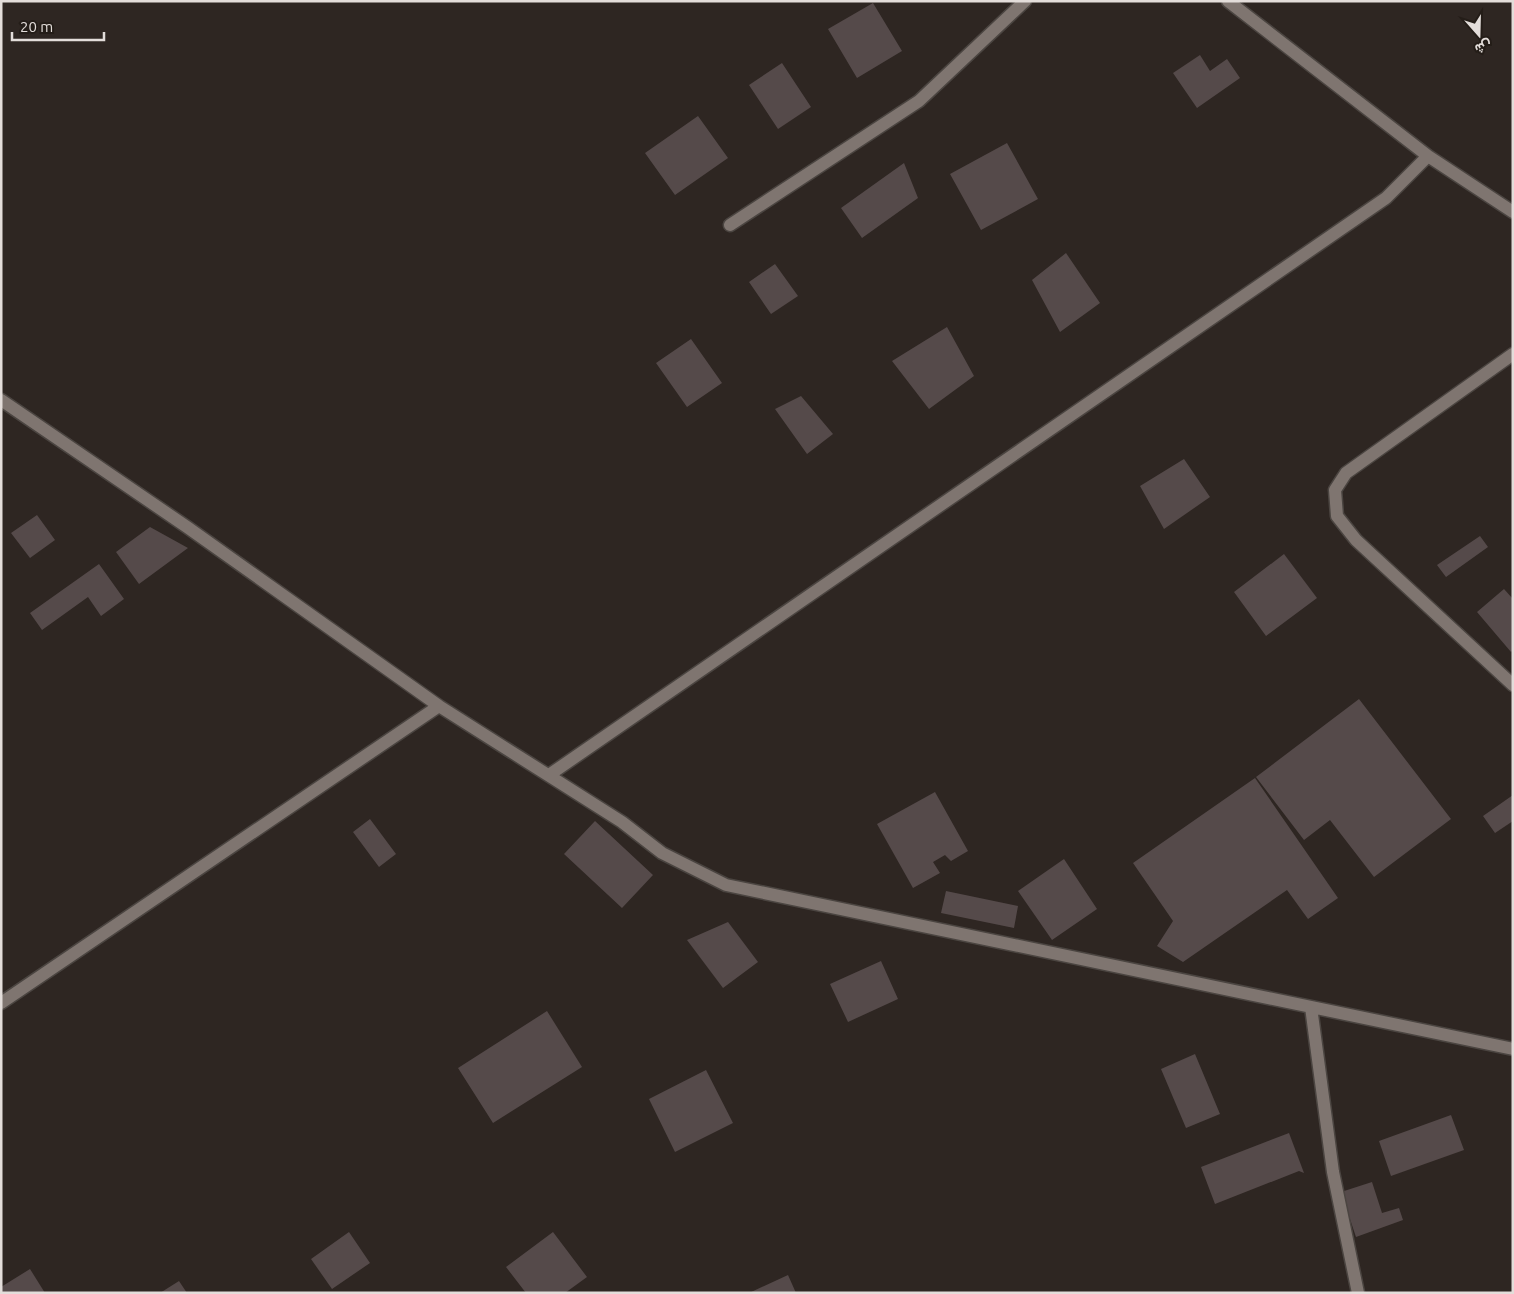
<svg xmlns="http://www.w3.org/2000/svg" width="1514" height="1294" font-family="Ubuntu,Vazirmatn,sans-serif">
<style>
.building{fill:#554a4a}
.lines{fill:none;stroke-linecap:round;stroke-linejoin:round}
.minor-casing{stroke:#4b4541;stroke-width:15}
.minor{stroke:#7f7570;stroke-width:12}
</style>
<rect width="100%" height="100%" fill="#2e2622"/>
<path class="building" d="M873 3 902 51 857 78 828 29Z
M1200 55 1210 71 1227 59 1240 78 1197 108 1173 73Z
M782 63 811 107 778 129 749 85Z
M698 116 728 158 675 195 645 153Z
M1007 143 1038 199 981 230 950 174Z
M904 163 918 198 862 238 841 208Z
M1066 253 1100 303 1060 332 1032 280Z
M775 264 798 296 771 314 749 282Z
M947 327 974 376 929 409 892 361Z
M691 339 722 383 687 407 656 363Z
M801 396 833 434 807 454 775 409Z
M1184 459 1210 497 1164 529 1140 486Z
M37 515 55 540 30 558 11 533Z
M150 527 188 548 139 584 116 552Z
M1480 536 1488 547 1446 577 1437 565Z
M1284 554 1317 598 1266 636 1234 592Z
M99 564 124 599 101 616 88 597 42 630 30 613Z
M1504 589 1513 599V650L1511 652 1477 612Z
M1359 699 1451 819 1374 877 1330 820 1304 840 1256 777Z
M1255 778 1338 898 1308 919 1287 890 1183 962 1157 946 1173 921 1133 863Z
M935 792 968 851 951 861 945 855 933 862 940 873 913 888 877 824Z
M1513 795V821L1495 833 1483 816Z
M370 819 396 854 379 867 353 832Z
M595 821 653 875 622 908 564 854Z
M1064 859 1097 909 1052 940 1018 891Z
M946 891 1018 906 1014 928 941 913Z
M728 922 758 962 723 988 687 940Z
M881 961 898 999 848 1022 830 984Z
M547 1011 582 1067 493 1123 458 1068Z
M1195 1054 1220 1114 1186 1128 1161 1069Z
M706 1070 733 1123 675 1152 649 1099Z
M1451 1115 1464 1150 1391 1176 1379 1141Z
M1289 1133 1304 1173 1299 1171 1215 1204 1201 1167Z
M1372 1182 1382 1213 1399 1208 1403 1220 1356 1237 1341 1192Z
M349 1232 370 1263 332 1289 311 1259Z
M553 1232 587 1277 565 1293H526L506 1267Z
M30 1269 45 1293H1V1287Z
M788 1275 796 1293H749Z
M179 1281 187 1293H160Z"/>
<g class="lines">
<g class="minor-casing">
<path id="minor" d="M1228 1 1428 156 1513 212
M730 225 919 101 1025 1
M1513 354 1346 473 1335 490 1337 516 1356 540 1513 685
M1 400 187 527 439 706 622 822 662 853 726 885 1513 1049
M549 775 1386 198 1428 156
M1 1003 439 706
M1311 1007 1333 1172 1358 1293"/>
</g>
<use href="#minor" class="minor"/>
</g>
<rect width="1514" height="1294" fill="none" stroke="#e3ddda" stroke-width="5"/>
<g transform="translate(1479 35) rotate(160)" stroke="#241d18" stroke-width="4" paint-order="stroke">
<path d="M0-4L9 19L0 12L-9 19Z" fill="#e3ddda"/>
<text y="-8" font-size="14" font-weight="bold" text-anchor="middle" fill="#e3ddda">ش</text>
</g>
<path d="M12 32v8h92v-8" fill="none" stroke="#e3ddda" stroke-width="2.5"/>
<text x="20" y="32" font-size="15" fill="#e3ddda" stroke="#241d18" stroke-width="4" paint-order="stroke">20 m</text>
</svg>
